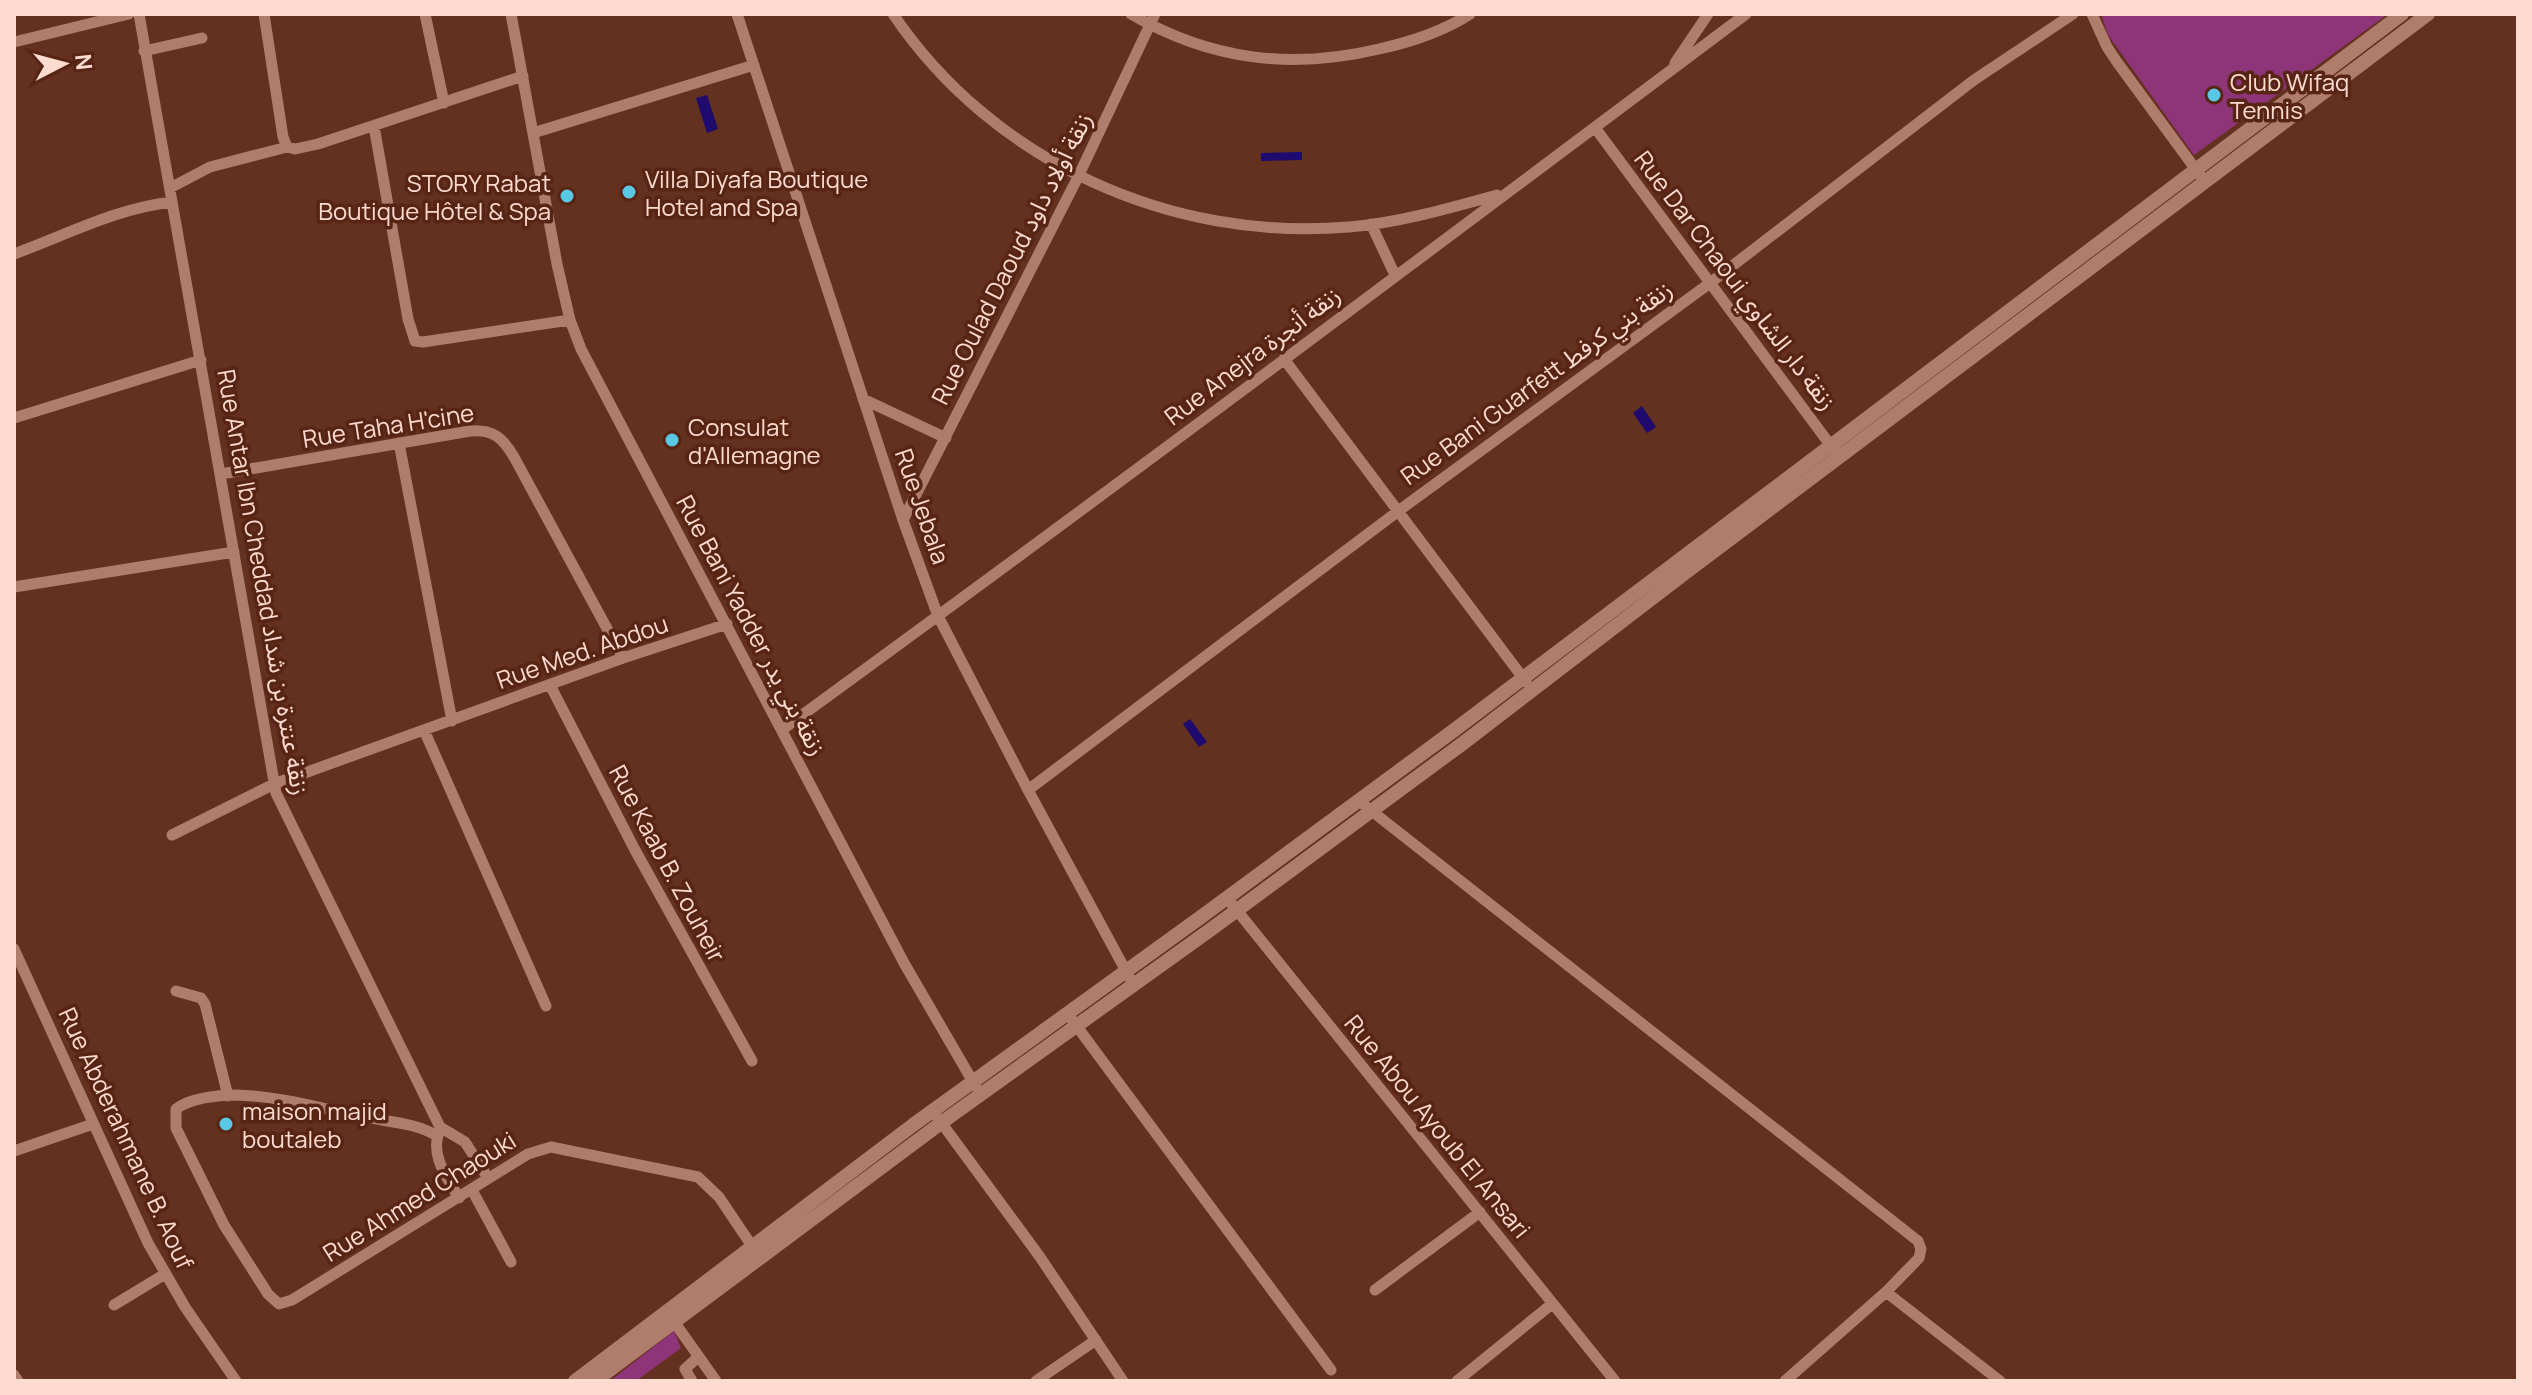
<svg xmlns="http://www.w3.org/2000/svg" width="2532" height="1395" font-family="Manrope,'Noto Sans Arabic',sans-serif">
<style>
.green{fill:#8d3578}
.water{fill:#1e0b6d}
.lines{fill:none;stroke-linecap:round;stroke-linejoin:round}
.minor{stroke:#b07d6d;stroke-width:11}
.tertiary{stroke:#b07d6d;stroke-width:14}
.poi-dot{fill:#5ac8e5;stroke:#582515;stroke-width:3}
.labels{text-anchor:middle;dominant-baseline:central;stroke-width:7;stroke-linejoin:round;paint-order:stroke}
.poi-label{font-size:24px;fill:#fddbd1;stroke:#582515;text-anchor:start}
.street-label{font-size:24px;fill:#fddbd1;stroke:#582515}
</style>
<rect width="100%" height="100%" fill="#64301f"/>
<path class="green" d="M2101 14H2388L2194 155 2108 35Z
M674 1331 681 1348 636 1381H610Z"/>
<path class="water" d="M707 95 718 129 707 133 696 98Z
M1302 152V160L1261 161V153Z
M1642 406 1656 427 1647 433 1633 413Z
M1190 719 1207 742 1199 747 1183 724Z"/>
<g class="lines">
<path class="minor" d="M139 14 276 793 440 1127
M264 14 283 137 287 147
M425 14 444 103
M511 14 557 264 570 320 581 349 904 963 976 1087
M737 14 903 520 938 616 1028 790 1133 984
M893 14C993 162 1171 242 1349 227 1398 223 1450 208 1497 195
M1131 14C1210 60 1291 70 1379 49 1411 42 1442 32 1470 14
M2092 14 2107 47 2117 62 2205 182
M14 42 129 14
M144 51 202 38
M1675 63 1708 14
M374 126 408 319 415 341 423 342 570 320
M1596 129 1834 450
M533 133 754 65
M170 188 210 167 287 147 295 149 318 144 523 76
M1371 224 1395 275
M14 254C66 235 117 208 172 202
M1284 359 1526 682
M863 399 946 438
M14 418 201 360
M399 443 452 721
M221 474 470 431C493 429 503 438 514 457L623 658
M903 520 1078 177 1155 14
M14 587 234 552
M550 685 635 850 752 1061
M783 729C1106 494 1426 254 1746 14
M424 730 546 1006
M1028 790 1397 512 1710 283 1974 80 2073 14
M1359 801 1918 1241 1921 1249 1919 1258 1886 1292 1785 1381
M172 835 274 784 623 658 727 624
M1227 898 1615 1381
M14 949 148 1243 185 1307 236 1381
M176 991 201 998 205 1004 228 1096
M1067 1013 1331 1370
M932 1110 1040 1257 1123 1381
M440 1127 465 1142 488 1178
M439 1132C430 1156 447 1177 459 1198
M437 1136C417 1123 388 1122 365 1117 323 1109 279 1096 236 1095 218 1095 190 1098 176 1109V1128L224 1225 268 1294 279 1304 292 1300 528 1154 551 1147 698 1177 719 1197 756 1252
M14 1151 93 1124
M472 1190 511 1262
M1375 1290 1480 1212
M1886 1292 2000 1381
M114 1305 165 1274
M670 1316 716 1381
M14 1375 18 1381
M692 1381 685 1369 698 1357
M1036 1381 1096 1340
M1457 1381 1552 1304"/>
<path class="tertiary" d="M575 1381 913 1125 1201 917 1453 731 2402 14
M595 1381 941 1123 1210 930 1462 744 1685 573 2428 14"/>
</g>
<g class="poi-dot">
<circle cx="2214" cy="95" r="8"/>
<circle cx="629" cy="192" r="8"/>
<circle cx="567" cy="196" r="8"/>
<circle cx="672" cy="440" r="8"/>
<circle cx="226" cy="1124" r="8"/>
</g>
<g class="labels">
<g class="poi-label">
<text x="2230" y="81">Club Wifaq<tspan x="2230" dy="28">Tennis</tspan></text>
<text x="645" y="178">Villa Diyafa Boutique<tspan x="645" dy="28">Hotel and Spa</tspan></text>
<text x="551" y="182" text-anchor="end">STORY Rabat<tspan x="551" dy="28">Boutique Hôtel &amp; Spa</tspan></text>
<text x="688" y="426">Consulat<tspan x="688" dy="28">d'Allemagne</tspan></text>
<text x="242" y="1110">maison majid<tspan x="242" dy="28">boutaleb</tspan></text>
</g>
<g class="street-label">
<text transform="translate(1011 258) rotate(-63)">Rue Oulad Daoud زنقة أولاد داود</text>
<text transform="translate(1736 280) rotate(53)">Rue Dar Chaoui زنقة دار الشاوي</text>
<text transform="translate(1252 355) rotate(-37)">Rue Anejra زنقة أنجرة</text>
<text transform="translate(1536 382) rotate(-36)">Rue Bani Guarfett زنقة بني كرفط</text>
<text transform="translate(388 425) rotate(-9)">Rue Taha H'cine</text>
<text transform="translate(923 506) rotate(71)">Rue Jebala</text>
<text transform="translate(264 582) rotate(80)">Rue Antar Ibn Cheddad زنقة عنترة بن شداد</text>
<text transform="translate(752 625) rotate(62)">Rue Bani Yadder زنقة بني يدر</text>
<text transform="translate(582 651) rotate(-19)">Rue Med. Abdou</text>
<text transform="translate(668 863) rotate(62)">Rue Kaab B. Zouheir</text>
<text transform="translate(1438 1126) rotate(51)">Rue Abou Ayoub El Ansari</text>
<text transform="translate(127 1138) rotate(65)">Rue Abderahmane B. Aouf</text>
<text transform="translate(419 1196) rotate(-32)">Rue Ahmed Chaouki</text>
</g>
</g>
<rect width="2532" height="1395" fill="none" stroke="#fddbd1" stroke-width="32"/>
<g transform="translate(64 64) rotate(84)" stroke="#582515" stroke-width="6" paint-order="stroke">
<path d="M0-6L14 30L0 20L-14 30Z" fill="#fddbd1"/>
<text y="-12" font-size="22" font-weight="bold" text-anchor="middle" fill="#fddbd1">N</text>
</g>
</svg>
